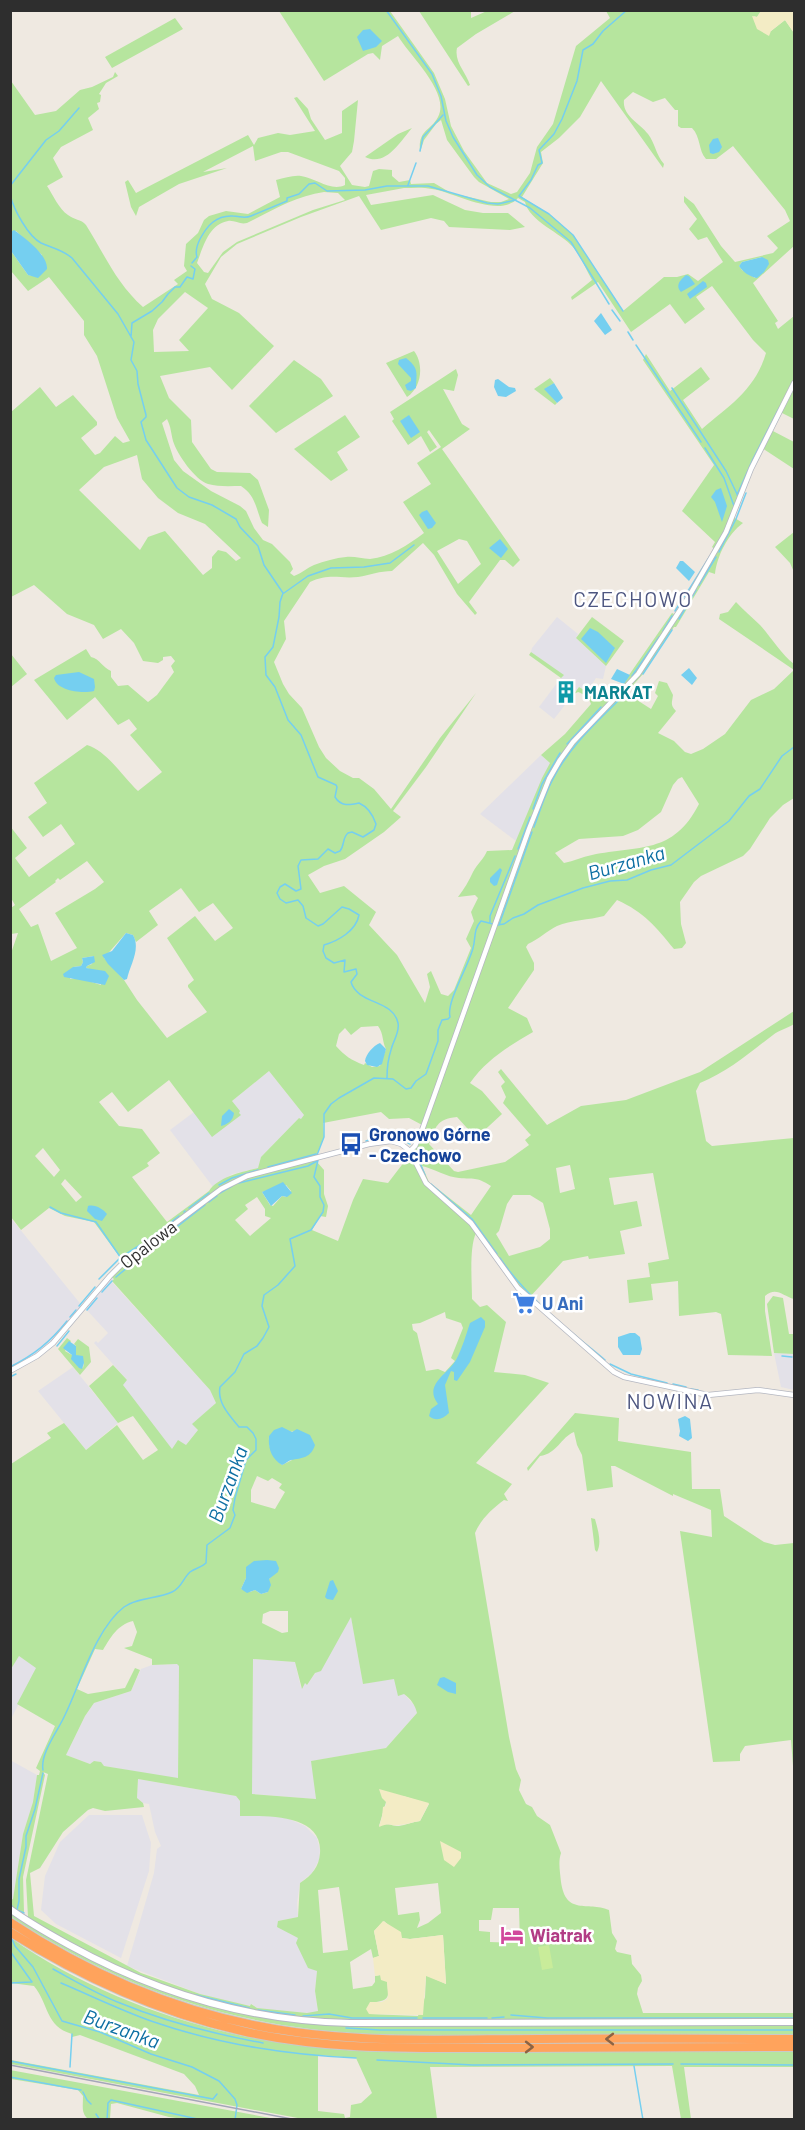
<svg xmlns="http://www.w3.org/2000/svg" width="805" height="2130" font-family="Barlow,sans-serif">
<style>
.industrial{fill:#e3e1e8}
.green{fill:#b6e59e;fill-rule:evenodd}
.sand{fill:#f3ecc5}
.pitch{fill:#c9ec9a}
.water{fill:#75cff0}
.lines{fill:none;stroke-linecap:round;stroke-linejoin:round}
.stream{stroke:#75cff0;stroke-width:1.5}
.minor-casing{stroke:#b4b7c1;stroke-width:6}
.tertiary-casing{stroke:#b4b7c1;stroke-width:8}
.motorway-casing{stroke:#c9c9c9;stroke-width:10}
.minor{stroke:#fff;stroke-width:4.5}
.tertiary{stroke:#fff;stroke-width:6}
.motorway{stroke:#ffa35c;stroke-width:8}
.rail{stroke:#a3a6b8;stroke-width:1.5}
.oneway{stroke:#8c6343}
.labels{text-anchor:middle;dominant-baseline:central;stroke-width:5;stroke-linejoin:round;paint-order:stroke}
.culture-label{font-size:18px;font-weight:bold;fill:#0d838f;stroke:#fff;text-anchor:start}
.transit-label{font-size:18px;font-weight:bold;fill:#164399;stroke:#fff;text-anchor:start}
.street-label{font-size:18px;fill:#2e2e2e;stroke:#fff}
.shop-label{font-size:18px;font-weight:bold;fill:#366cbe;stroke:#fff;text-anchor:start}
.hotel-label{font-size:18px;font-weight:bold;fill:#b23c85;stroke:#fff;text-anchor:start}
.water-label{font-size:20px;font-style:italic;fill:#0d6fa3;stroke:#fff}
.quarter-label{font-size:21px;letter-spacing:1.5px;fill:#4d5680;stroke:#fff}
</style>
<rect width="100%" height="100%" fill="#efe9e1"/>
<path class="industrial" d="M557 617 578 634 576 638 606 666 603 679 596 678 587 692 579 687 554 719 539 707 563 675 531 652 532 648Z
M541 755 550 763 516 841 480 814Z
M269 1071 304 1115 301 1120 299 1118 261 1157 258 1168 232 1174 213 1187 170 1130 194 1112 212 1136 239 1113 232 1101Z
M10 1217 83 1307 110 1276 114 1279 112 1282 210 1390 216 1403 193 1424 198 1430 186 1445 172 1450 122 1385 127 1380 94 1343 96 1341 98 1343 108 1333 84 1307 53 1343 11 1371Z
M774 1353 794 1354V1390L781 1387Z
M73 1367 118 1423 86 1450 38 1391Z
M351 1616 363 1684 395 1678 404 1694 415 1706 417 1713 386 1748 312 1761 316 1799 251 1794 253 1659 295 1662 301 1688 305 1682 307 1685 337 1642Z
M19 1656 37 1668 11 1719V1669Z
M179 1664 178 1779 104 1766 100 1762 95 1761 90 1764 66 1755 85 1716 94 1703 131 1691 141 1669 152 1665Z
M10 1760 37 1775 33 1802 23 1834 13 1899 12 1901Z
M138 1779 236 1796 240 1801V1816L255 1814 287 1818 305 1826 317 1838 320 1850 319 1860 312 1873 300 1883 297 1903 298 1917 278 1921 290 1934 299 1938 317 1971 315 1991 318 2012 307 2013 271 2010 257 2008 252 2004 251 2006 235 2003 200 1994 127 1966 154 1873 157 1849 161 1846 155 1832 149 1804 143 1803 137 1798Z
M89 1815H142L151 1843 149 1871 121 1958 56 1924 41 1910 45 1876 60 1842Z"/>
<path class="green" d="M279 11H390L434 73 445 99 451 126 464 151 487 183 511 194 517 192 530 173 537 147 553 124 576 46 610 18 606 11H761L757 17 753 16 771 31 785 20 794 33V246L753 283 778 321 775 323 778 329 794 316V419L780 412 771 430 794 442V469L762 448 733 517 743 523C728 534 717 556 715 574L709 572 676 627H674L643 674 626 693 651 709 658 696 655 693 659 681 667 683 673 695C672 703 670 705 676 711L658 733 674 741 685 752 691 754 703 749 725 734 751 700 774 689 794 670V798L783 805 770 818 750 849 743 856 701 876 694 882 680 902 681 924 686 943 682 948 674 949C656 927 644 912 617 900L604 916C589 920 571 920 557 926 547 931 539 939 528 944L526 947 534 963V970L508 1008 527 1018 533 1032C509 1046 487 1059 470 1083L482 1091 502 1114 476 1138 457 1117C436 1119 436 1127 429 1144L454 1171 458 1172 505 1162 529 1145 525 1140 531 1135 529 1133 503 1103 506 1097 501 1086 505 1082 498 1072 501 1069 547 1125 581 1106 626 1100 700 1072 794 1011V1024C788 1028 779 1030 773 1035 749 1053 728 1072 700 1083L696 1091 706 1141 712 1146 794 1138V1299C783 1296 776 1286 765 1296V1311L772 1356 728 1355 721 1314 716 1312 679 1316 678 1281 651 1284 653 1300 629 1303 627 1280 650 1277 648 1263 669 1259 653 1173 609 1178 614 1205 637 1201 642 1226 620 1231 625 1254 589 1259 588 1256 563 1261 529 1298 476 1233C469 1248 472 1281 472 1299L480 1307 487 1305 506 1322 494 1372 525 1375 549 1383 476 1463 512 1484 504 1494 508 1501 504 1500C492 1509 481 1519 475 1533L509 1737 516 1769 521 1780 519 1790 526 1804 532 1807 537 1816 550 1825 561 1853C558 1862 560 1871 561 1882 566 1916 587 1901 609 1910L612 1933 617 1941 615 1949 617 1952 631 1955 632 1964 641 1975 642 1981 638 1988 637 1994 643 2013H794V2035H397C251 2032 132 1996 11 1917V1913L15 1917 26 1920 28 1917 26 1880 48 1774 43 1772 45 1775 23 1877 24 1912 22 1914 11 1906V1900L13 1899 23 1834 33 1802 37 1775H39L40 1771 36 1768 55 1726 17 1704 36 1668 19 1656 11 1669V1464L51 1438 47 1433 64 1423 86 1450 117 1425 143 1460 158 1450 133 1416 118 1423 89 1386 113 1365 127 1380 123 1385 172 1449 178 1440 186 1445 198 1430 192 1424 216 1403 210 1390 112 1281 114 1279 110 1276 125 1261 121 1255 119 1256 94 1222 65 1216 49 1208 21 1230 11 1217 10 956 18 933 11 934V908L15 905 11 898 10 826 27 848 15 858 29 877 75 844 61 824 43 837 28 817 47 803 34 783 87 745C107 751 123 777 138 791L162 772 130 735 137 729 129 719 118 725 95 697 67 720 34 680 86 649 91 657C100 659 103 668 111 671V677L118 686 128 685 148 702 157 695 174 672 171 666 175 661 171 656 163 657V660L158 663 143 661 134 643 121 629 103 639 94 625 67 614 34 585 11 597V412L40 387 56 407 73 395 97 422V425L81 438 95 455 100 453 115 436 123 443 130 441 117 418 97 356 84 335V321L49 277 28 291 11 271V251L28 275 34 276 42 255 16 231 11 232V81L35 115 56 111 80 90 92 87 113 77 115 72 118 76 106 83 99 94 101 95 100 102 97 103 99 109 88 118 93 130 61 147 53 158 63 177 47 186C53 195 59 209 68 215 74 220 81 219 86 225 105 255 116 283 143 307L178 284 174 280 187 271 184 266 186 244 198 233 204 220 209 216 226 211 248 214 280 197 276 180C285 178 293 175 301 176 316 178 331 192 345 185V178L339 171 288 152H281L255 161 253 146 203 172 227 168 179 184 139 207 136 216 131 207 125 182 128 180 136 193 248 135 254 145 258 138 278 133 290 135 315 131 294 98 297 97 308 109 311 119 325 140 342 133V111L358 100 354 141 352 152 340 166 352 185 365 187 369 186 373 171 379 169 392 170V176L399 182 410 180 411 184 434 183 451 193 491 202H501L509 199 479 182 474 177 447 140 441 120 436 124 424 140 420 152C418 129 430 132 438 117 451 93 409 55 398 36L382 46 380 60 373 53 368 54 324 81ZM601 81 663 168 664 164C656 155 655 143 648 134 640 123 622 116 624 100L633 92 653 102 665 98 675 110H678V126L681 128H692C701 137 698 150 706 159H716L733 146 785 210 790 221 767 236 778 248 773 253 735 262 721 246 694 204 684 196V202L697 219 689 229 698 240 707 237 723 262 698 281 688 274 677 277H664L623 311 573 235 549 214 522 197 543 163 541 152 559 138 580 117ZM404 188C413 188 423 187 432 189 454 192 499 219 518 198L525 202C529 221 561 233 573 247 581 256 586 270 592 280L571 297 572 300 598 282 631 332 670 304 685 324 705 309 696 297 712 286 753 340 766 353C755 390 730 405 702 429L683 400 710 379 701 367 670 391 646 354 643 360 714 465 682 511 715 542 712 547 716 550 676 615 672 613 620 688 617 687 602 701 579 687 574 694 578 692C584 694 589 698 591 704L565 734 541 755 550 763 542 778 512 850 487 851C484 859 477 864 473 872 469 881 464 889 458 897L475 895 478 898 471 912 474 921 466 939 471 948 454 990 448 996 441 994 431 971 427 974 430 987 425 1003 397 955 369 925 376 912 344 886 320 893 308 875 324 866 345 859 384 832 401 817 393 811 426 767 476 693 440 738 391 809 374 789 359 778H353L340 771 326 758 319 747 302 708 289 694 283 684 274 662 286 639 284 621 310 582C330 573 339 579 358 577 370 575 380 571 392 571L423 543 434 555 457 594 475 615 477 613 469 602 500 560H505L513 567 520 560 442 449 470 429 462 424 443 389 454 391 458 375 456 369 390 412 394 419 392 421 408 445 421 436 430 452 437 447 427 432 429 430 441 447 417 463 431 484 403 502 424 533C408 545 390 557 370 559 362 559 354 556 346 557 336 558 324 561 314 565 307 568 302 573 294 576L290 573 293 569 290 562 272 544 263 540 254 528 246 511 240 506 211 491 183 471 174 460 162 423 167 419C171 427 171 433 173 441 177 454 195 480 208 484 218 487 231 486 241 486 256 496 256 509 262 523L268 527 269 510 258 480 250 473 217 472 211 469 192 442 191 420 169 398 160 376 210 367 232 390 274 346 239 313 212 299 205 284 221 257 237 244 301 217 359 196 381 230 431 218 444 221 449 227 510 230 525 227 508 213H483L465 210 433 195 371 205 366 195ZM324 192 338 193 345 200 313 210 237 242 223 252 208 273 204 272 197 263C203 247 209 224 228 221 235 220 240 225 247 223 271 211 296 196 324 192ZM762 257 755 278 742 270 739 266 742 262ZM185 292 208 308 179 340 189 351 154 352 153 330 158 319ZM137 455 142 479 158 498 178 513 205 524 241 558 236 561 226 552 218 550 212 557V568L203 575 165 531 148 537 140 550 79 490 104 467ZM459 539 467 541 481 564 458 584 437 551ZM682 777 699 804C673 855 639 845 592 855 582 857 574 861 564 863L555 853 579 839 623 836 638 830 661 812 673 785 678 779ZM87 861 104 882 95 889 55 913 77 948 51 961 38 924 31 927 19 909 56 882 55 881 58 878 60 880ZM181 888 199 912 213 903 233 928 215 941 195 916 167 938 194 980 188 985V987L207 1012 167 1038 137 1000 124 980 104 958 126 933 133 935 136 942 158 925 149 911ZM94 956 92 964 87 966 86 968 100 972 101 985 79 978 70 979 73 967 81 966 83 962 82 958ZM378 1026C384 1034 382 1042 386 1049L380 1066 372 1067 365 1063 364 1065C351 1060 345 1056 336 1046L339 1034 345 1028 351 1035 361 1027ZM269 1071 304 1115 301 1119 299 1118 261 1157 258 1168C241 1172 218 1177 209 1191L167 1222 132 1177 149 1166 147 1163 160 1153 142 1129 119 1126 99 1102 112 1092 128 1112 169 1080 212 1137 241 1115 239 1113 240 1111 232 1101ZM381 1112 389 1119 409 1118 424 1126 411 1153 388 1183 363 1179 353 1200 338 1241 312 1230 320 1216 326 1217 328 1206 324 1194V1170L317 1162V1154L324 1137 323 1123ZM43 1148 60 1170 54 1177 35 1156ZM570 1165 575 1189 560 1193 556 1168ZM422 1166C434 1169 447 1177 459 1178 475 1180 475 1176 491 1186L471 1215 429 1182ZM65 1179 82 1197 76 1202 61 1184ZM286 1185 291 1191 286 1197 282 1196 273 1206 270 1205 262 1192ZM513 1195H530L543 1203 550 1229V1239L540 1247 509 1256 496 1234 499 1231 507 1204ZM257 1197 265 1209V1216L271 1218 250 1236 235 1220 248 1209 245 1205ZM445 1312 446 1318 461 1323 463 1328 451 1358 455 1361 445 1372 438 1369 426 1371 417 1333 413 1330 412 1324 420 1323ZM295 1431 292 1460 282 1465C273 1458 268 1447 269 1436ZM257 1476 268 1481 272 1478 282 1484 279 1488 285 1492 275 1509 251 1502V1490ZM267 1560 275 1573 269 1579 268 1592 261 1594 255 1590 250 1592 241 1589 246 1578ZM270 1611H288V1632L282 1633 262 1623 263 1614ZM351 1617 363 1684 394 1679 398 1696 404 1694C411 1699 415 1705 417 1713L386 1748 311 1761 316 1799 252 1794 253 1659 295 1662 302 1689 305 1683 307 1685 315 1673 321 1671ZM133 1621 137 1632 132 1646 124 1648 152 1659V1665L177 1664 179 1666 178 1778 104 1766 101 1762 94 1761 90 1764 66 1755 85 1716 94 1703 131 1691 140 1670 135 1668 125 1688 88 1694 77 1689 95 1649 103 1650C111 1637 117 1625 133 1621ZM138 1779 236 1796 240 1801V1816C264 1816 323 1813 320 1853 319 1867 312 1875 300 1883L298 1917 278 1921 277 1927 298 1938 296 1943 308 1968 317 1971 315 1991 318 2011 307 2013 257 2008 251 2004 250 2006 200 1994 141 1973 34 1916 30 1873 40 1868 63 1832 88 1810 93 1808 105 1811 144 1807 143 1803 137 1798ZM403 1796 429 1804 420 1821C413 1822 405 1825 399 1826 390 1826 390 1822 379 1826L386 1802ZM438 1883 441 1913 428 1923 417 1928 420 1920 419 1912 398 1915 395 1888ZM339 1887 348 1950 323 1953 318 1890ZM493 1908H519L520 1943 490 1942V1932L479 1931V1920H491ZM384 1921 402 1938 410 1939 443 1935 446 1984 426 1975 425 1997 418 2016 369 2014 372 2003C390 2000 389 1999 387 1981L381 1975 375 1976V1982L372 1986 353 1989 350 1962 371 1949 373 1958 379 1956 374 1931Z
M419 11H471V18L487 11H515L476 34 457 48C454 62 466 72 470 85L468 86Z
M175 18 183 29 112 68 105 57Z
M412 128C400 142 386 167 365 157L398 134Z
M414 351C424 364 422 387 407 397L386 363Z
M294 360 321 379 333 396 276 433 249 406Z
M550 378 554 383 545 389 557 403 555 405 534 389Z
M345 415 360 437 337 452 348 470 331 481 294 449Z
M794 532V572L790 563 775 547Z
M736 602C743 610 752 617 760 625 771 637 781 654 794 664V670L719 619 720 614 728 612Z
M592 617 624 641 606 666 576 638Z
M531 652 564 675 561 678 529 655Z
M11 654 27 674 11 687H10Z
M773 1296 783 1298 789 1334H794V1354L774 1353 767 1304Z
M67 1338 71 1341 65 1351 72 1355 83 1368 84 1363 76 1355V1346L74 1344 78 1339 89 1347 91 1362 80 1375 58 1349Z
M575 1413 619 1418 618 1441 691 1452 692 1489H720L724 1516 764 1542 775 1545 794 1543V1779L791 1740 745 1746 740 1754V1761L713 1762 680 1531 712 1537 711 1510 673 1494V1496L615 1466H611L613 1487 587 1491 582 1455 577 1445 574 1432C561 1437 557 1454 540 1456L528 1471 527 1468Z
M591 1518 595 1519C598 1530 602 1543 597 1552L595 1550Z
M11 1938C102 2002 221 2040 332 2049 391 2054 450 2052 509 2052 604 2052 699 2052 794 2051V2067H684L691 2119H681L672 2066 430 2067 437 2119H303L11 2064V2060L199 2095 195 2086 184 2074 80 2035 72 2037V2034C45 2026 49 2004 34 1986L11 1983ZM318 2055 356 2058 372 2093 361 2103 351 2105 350 2117 345 2118 344 2114 318 2111Z
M10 2070 276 2119 191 2120 169 2117 117 2103 111 2104 110 2119H88C81 2113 83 2106 83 2096L78 2090 11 2079Z"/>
<path class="sand" d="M761 11H794V33L785 20 771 31 769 36 757 29 752 16 757 17Z
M379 1789 429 1803 420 1821C413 1822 404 1825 399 1825 389 1826 390 1822 379 1827L382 1817 383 1807 386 1806V1802L382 1798Z
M440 1841 461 1852V1858L454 1867 444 1860Z
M383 1921 401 1932 402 1938 410 1939 443 1935 446 1984 426 1976 423 2015 369 2014 366 2009 370 2002H382L387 1999 388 1996 387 1982 381 1980 380 1975 375 1976 373 1958 379 1956 374 1931Z"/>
<path class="pitch" d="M549 1945 553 1968 542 1970 538 1947Z"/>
<path class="water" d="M370 29 382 41 376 47 363 51 357 37 363 30Z
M718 138 722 147 719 152 713 154 710 153 709 145 713 139Z
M14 230C25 238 48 255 47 269L38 278 28 275 11 251V232Z
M762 257 768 260 769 264 764 272 757 278C750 277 743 272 739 266L742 262Z
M686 275 689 276 695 284 681 292C675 286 680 280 686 275Z
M703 281 706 283 707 287 690 299 687 294Z
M601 313 612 330 605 335 594 321Z
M406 358C420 369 416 373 416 388L411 391 407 390 405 385 411 381V378L398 364 399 360Z
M498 379 509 387 515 388 516 391 506 397 498 396 494 387 495 380Z
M554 383 562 396 563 398 557 403 544 389Z
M409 415 420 432 411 438 400 421Z
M721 488 727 506 722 522 715 502 711 497 716 490Z
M427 510 436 523 432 528 428 529 419 515 422 512Z
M500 539 508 549 501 558 489 548Z
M680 561H683L695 572 689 581 676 568Z
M590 628 598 632 615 648 606 663 581 639Z
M689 668 697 678 692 685 681 675Z
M617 669 630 675 624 684 611 679Z
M79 672 94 679 95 687 94 691C82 694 57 691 54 678L56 675Z
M500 868 502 870 497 885 494 886 490 882V878Z
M126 933 133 935C141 949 130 965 127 979L124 980 108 964 102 955 112 951Z
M94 956 95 962 87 966 86 968 105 971 109 976 105 985 64 977 63 974 73 967 81 966 83 962 82 958Z
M380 1043 386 1049 382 1064 377 1067 367 1065 365 1061C366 1054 373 1046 380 1043Z
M229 1109 234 1113C233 1121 228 1124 221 1126L222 1116Z
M283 1182 292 1193 287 1197 282 1196 271 1206 262 1192Z
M88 1206C95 1204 103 1209 107 1214L102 1221 95 1219 87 1211Z
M481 1317 485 1321V1327L470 1362 457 1381 454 1380V1372L451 1371 445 1385 449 1413C443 1419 436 1422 429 1416L431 1409 438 1404C423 1385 448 1374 456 1360 462 1349 466 1335 470 1323Z
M630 1333H635L640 1337 642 1349 640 1355H623L618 1347V1337Z
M69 1341 76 1346V1355L83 1356 84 1363 82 1369 79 1368 71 1359 72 1355 63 1348Z
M685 1416 690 1419 692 1438 688 1441 679 1436 680 1431 678 1419Z
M282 1427 292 1432 297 1429 310 1435 315 1445C311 1458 302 1458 291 1460 288 1461 285 1464 282 1465 271 1458 268 1448 269 1436L274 1430Z
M267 1560 276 1561 279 1568 278 1572 269 1579 271 1585 268 1592 261 1594 255 1590 247 1593 241 1589 246 1578V1567L254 1561Z
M333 1580 338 1591 333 1600 327 1599 325 1597 330 1581Z
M444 1677 456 1683V1694L448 1692 437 1685 440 1678Z"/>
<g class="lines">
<path class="stream" d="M386 10 432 74 441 96 446 121 453 137 477 175 490 187 530 208 571 242 609 304
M420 151 423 137 443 115
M10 156V170
M408 185 416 163
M10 186 46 140 59 131 79 108
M10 195C14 210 28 236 41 243 52 248 63 250 72 258L118 314 134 342 131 360 137 371 138 384 146 415V417L141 422 146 440 177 488 189 497 212 505 236 519 240 527 258 546 264 565 283 593 280 602 279 617 273 647 265 657 266 675 275 687 288 720 301 735 318 777 336 785 337 787 335 797C341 807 350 805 359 803 368 807 373 815 376 824L374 830 363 837 352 832 348 833C342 838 345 845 340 851L335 853 328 849 318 859 301 860 298 866 301 889 296 891 285 884 280 887 277 893 280 899 286 903 298 900 303 906 306 918 318 926 323 924 342 907 349 909 359 915C356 931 338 941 324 945L323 951 326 958 334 963 345 960 344 972 356 969 357 974 351 982C358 1005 393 999 398 1023 400 1032 393 1041 391 1050 388 1059 387 1068 387 1078
M519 196 531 180 538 165 542 163 539 150 554 134 562 119 577 81 583 50 593 44 603 31 627 10
M519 196 549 214 573 235 623 311
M192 263 197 257C195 251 197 245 200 239 207 226 216 215 233 216 240 216 244 219 251 216L287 201V198L299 194 309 184 315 183 327 191 365 190 387 186H428L487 203 498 204 516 200
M612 310 620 321
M628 332 633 340
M131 337 132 323 152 311 162 302 168 294 175 287H180L187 277 193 279 195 269 191 266
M636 345 701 442
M672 388 726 471 737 494
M705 448 724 478 734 506
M737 495 753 459 779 408
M719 552 736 519 746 493
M699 585 716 557
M688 591 710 556
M284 593 308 576 331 568 364 567 390 563 414 545
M675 611 685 595
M679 619 696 590
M663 631 672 616
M643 674 672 630
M632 676 659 637
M567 744 601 707
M533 809 542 784 560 753
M534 827C540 811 545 794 553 779 570 745 600 719 626 693
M518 849 530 817
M490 922V916L515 856
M497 925 504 924 513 918 524 914 538 905 583 888 610 881 627 880 651 870 671 865 729 821 749 796 760 789 782 756 794 747
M499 925 532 832
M366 1141C385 1136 392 1133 410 1144
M418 1153 420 1156
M317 1155 324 1137V1114L331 1104 339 1098 374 1078 393 1079 406 1089 411 1088 416 1081 426 1074 438 1041V1030L442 1020 448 1019 450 1017C446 1002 469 965 473 948 476 938 473 930 481 921L493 924
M420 1163 425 1175
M268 1167 316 1154
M239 1183 308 1166 317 1161
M431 1184 472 1219 497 1254
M219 1185 232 1178 258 1170
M220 1193 232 1186
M209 1202 217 1196
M50 1207 61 1213 96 1222 121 1258
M189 1208 209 1193
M184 1212 185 1211
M169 1233 205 1205
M145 1242 179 1216
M500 1258C526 1297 569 1330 605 1360
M116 1277 163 1238
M99 1279 120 1258 140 1245
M102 1292 112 1281
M79 1306 95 1287
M87 1310 97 1298
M70 1317 76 1310
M57 1346 69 1331
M782 1356 792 1357
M610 1364 631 1374 667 1383
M10 1367C34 1355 50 1342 67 1321
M10 1377 16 1374
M673 1384 686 1387
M691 1389 698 1390
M43 1770C40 1753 58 1731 65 1715 80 1684 96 1628 124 1607 138 1597 157 1599 172 1592 182 1588 183 1578 190 1572 195 1568 201 1568 206 1563L207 1545 230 1528 235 1515 233 1510 235 1498 246 1460 256 1450V1439L253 1433 247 1427H239C230 1416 217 1403 220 1387L235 1372 244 1354 257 1346 263 1338 269 1327 262 1306 264 1295 278 1285 295 1266 290 1239 311 1230 323 1212 324 1205 320 1197V1186L314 1177 318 1160
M10 1904 12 1906
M24 1913 17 1910 19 1901V1879L26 1847V1836L35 1809 43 1773
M12 1939 15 1946 33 1967 62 2021 100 2032 151 2054 192 2067 219 2081 235 2099 237 2105 235 2120
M10 1951 32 1982
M53 1969C75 1981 97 1994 120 2003 166 2022 214 2034 263 2043
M10 1983 31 1982
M61 1983C92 1996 122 2011 154 2022 218 2044 288 2055 356 2058
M196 1995 249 2008
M258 2010 295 2015
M511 2015 547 2018H794
M303 2016 329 2014 352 2018H417
M423 2018H487
M492 2018 504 2017
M346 2028 380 2030H794
M377 2060 473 2065 673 2064
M10 2061 213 2099 217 2094
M681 2064 794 2065
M634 2066 643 2120
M70 2067 72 2034
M10 2077 81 2090
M83 2092 87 2100 91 2104
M96 2114 100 2120
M107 2120 108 2103 111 2100 202 2120"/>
<g class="minor-casing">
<path id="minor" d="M410 1151 415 1146 421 1133 529 829 549 779 560 760 573 742 638 674 688 598 726 532 751 469 794 383
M10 1371 37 1356 53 1343 110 1276 125 1261 221 1189 247 1176 369 1144 391 1141 401 1144 410 1151 426 1183 471 1223 518 1288 614 1372 624 1377 708 1395 758 1390 794 1395"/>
</g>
<g class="tertiary-casing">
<path id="tertiary" d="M10 1909C29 1923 49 1934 69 1945 156 1993 250 2021 350 2023L794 2022"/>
</g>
<g class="motorway-casing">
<path id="motorway" d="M10 1922C107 1986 216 2027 332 2036 401 2042 471 2039 540 2039 625 2038 710 2039 794 2039
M10 1932C83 1978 159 2012 242 2031 328 2051 417 2048 504 2048 601 2047 698 2047 794 2047"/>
</g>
<use href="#minor" class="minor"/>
<use href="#tertiary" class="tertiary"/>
<use href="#motorway" class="motorway"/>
<path class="rail" d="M10 2065 297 2120"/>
</g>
<defs><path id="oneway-chevron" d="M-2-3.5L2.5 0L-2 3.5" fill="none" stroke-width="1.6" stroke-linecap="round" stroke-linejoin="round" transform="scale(1.5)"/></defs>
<g class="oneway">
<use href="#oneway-chevron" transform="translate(610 2039) rotate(-180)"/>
<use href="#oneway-chevron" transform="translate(529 2047)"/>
</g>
<defs>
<g id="building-bare" transform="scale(1.8)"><path d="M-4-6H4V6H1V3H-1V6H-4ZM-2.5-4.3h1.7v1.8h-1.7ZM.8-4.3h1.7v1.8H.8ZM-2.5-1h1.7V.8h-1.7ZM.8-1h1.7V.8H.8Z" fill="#0f9aa8" stroke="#fff" stroke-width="2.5" paint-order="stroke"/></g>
<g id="bus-bare" transform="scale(1.8)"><path d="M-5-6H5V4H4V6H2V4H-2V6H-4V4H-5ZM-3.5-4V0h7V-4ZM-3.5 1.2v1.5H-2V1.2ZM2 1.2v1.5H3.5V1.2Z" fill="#1a4fb4" stroke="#fff" stroke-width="2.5" paint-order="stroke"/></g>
<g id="supermarket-bare" transform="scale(1.8)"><path d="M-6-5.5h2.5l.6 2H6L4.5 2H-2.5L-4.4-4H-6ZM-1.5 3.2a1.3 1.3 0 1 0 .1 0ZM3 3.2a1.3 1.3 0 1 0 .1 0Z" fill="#3f7fe0" stroke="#fff" stroke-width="2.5" paint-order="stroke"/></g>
<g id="hotel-bare" transform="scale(1.8)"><path d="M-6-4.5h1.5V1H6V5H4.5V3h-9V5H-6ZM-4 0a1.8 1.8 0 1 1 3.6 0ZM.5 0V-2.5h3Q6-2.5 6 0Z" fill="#d1479c" stroke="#fff" stroke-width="2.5" paint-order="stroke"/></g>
</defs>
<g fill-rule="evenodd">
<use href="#building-bare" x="566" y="692"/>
<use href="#bus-bare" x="351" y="1144"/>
<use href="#supermarket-bare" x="524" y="1303"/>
<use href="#hotel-bare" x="512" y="1935"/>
</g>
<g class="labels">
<g class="culture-label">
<text x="584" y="692">MARKAT</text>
</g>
<g class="transit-label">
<text x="369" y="1134">Gronowo Górne<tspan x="369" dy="21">- Czechowo</tspan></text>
</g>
<g class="street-label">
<text transform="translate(148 1244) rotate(-38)">Opalowa</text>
</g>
<g class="shop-label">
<text x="542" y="1303">U Ani</text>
</g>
<g class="hotel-label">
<text x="530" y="1935">Wiatrak</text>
</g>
<g class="water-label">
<text transform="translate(626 862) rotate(-16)">Burzanka</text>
<text transform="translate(227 1484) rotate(-70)">Burzanka</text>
<text transform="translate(122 2028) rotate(20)">Burzanka</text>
</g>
<g class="quarter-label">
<text x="633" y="598">CZECHOWO</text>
<text x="670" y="1400">NOWINA</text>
</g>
</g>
<rect width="805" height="2130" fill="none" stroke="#2e2e2e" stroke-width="24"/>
</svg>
